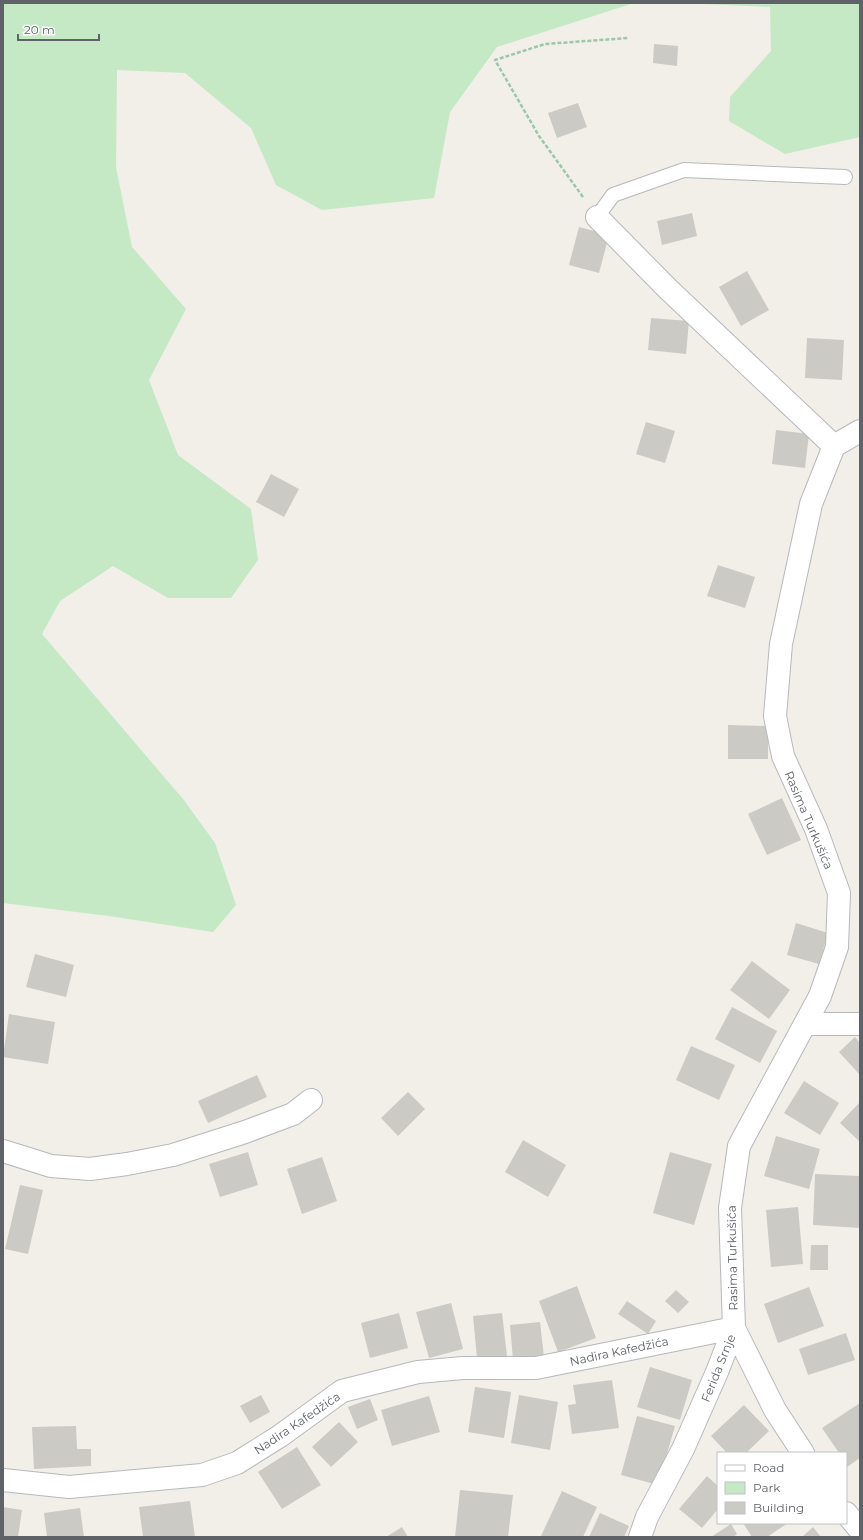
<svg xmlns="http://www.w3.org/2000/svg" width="863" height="1540" font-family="Montserrat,sans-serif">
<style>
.green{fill:#c5e8c5}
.building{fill:#cccac5}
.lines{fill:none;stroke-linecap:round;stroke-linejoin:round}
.lane-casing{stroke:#b5b8bc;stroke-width:16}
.street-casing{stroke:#b5b8bc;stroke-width:24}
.path{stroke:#9cc7a9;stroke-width:2.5;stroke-dasharray:4 2;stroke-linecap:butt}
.lane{stroke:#fff;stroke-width:14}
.street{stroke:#fff;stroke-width:22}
.labels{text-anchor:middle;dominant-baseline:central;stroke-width:3;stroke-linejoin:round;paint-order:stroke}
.street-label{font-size:12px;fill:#5f6368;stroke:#fff}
</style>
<rect width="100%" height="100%" fill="#f1efe8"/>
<path class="green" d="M3 3H634L497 47 450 112 434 198 322 210 276 185 251 128 185 73 117 70 116 167 132 247 186 309 149 380 178 455 251 509 258 560 231 598H168L113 566 60 601 42 634 183 799 215 843 236 905 213 932 109 916 3 903Z
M682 3H860V137L785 154 729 121 730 97 771 51 770 7Z"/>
<path class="building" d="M654 44 678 46 677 66 653 63Z
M578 103 587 127 557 138 548 113Z
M692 213 697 236 662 245 657 221Z
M579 227 609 235 599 273 569 265Z
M747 271 769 310 741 326 719 287Z
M651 318 689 321 686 354 648 350Z
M807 338 844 340 842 380 805 378Z
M646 422 675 431 665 463 636 454Z
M776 430 809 434 805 468 772 464Z
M271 474 299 489 284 517 256 502Z
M718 565 755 577 745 608 707 596Z
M728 725 768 726V759H728Z
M782 798 801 840 767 855 748 814Z
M796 923 828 933 819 964 787 955Z
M35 954 74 965 66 997 26 987Z
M752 961 790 990 769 1019 730 990Z
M732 1007 777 1031 760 1063 715 1039Z
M9 1014 55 1022 48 1064 3 1057Z
M855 1037 860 1043V1075L839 1052Z
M691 1046 735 1065 719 1100 676 1080Z
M257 1075 267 1097 208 1123 198 1101Z
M804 1081 839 1103 820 1135 784 1113Z
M408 1092 425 1109 398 1136 381 1118Z
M860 1102V1142L840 1123Z
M776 1136 820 1149 809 1189 764 1176Z
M523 1140 566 1165 548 1197 505 1172Z
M248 1152 258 1185 220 1197 209 1164Z
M670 1152 712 1164 694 1225 653 1213Z
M322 1157 337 1201 302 1214 287 1169Z
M815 1174 860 1176V1228L813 1225Z
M20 1185 43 1190 28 1254 5 1249Z
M798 1207 803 1264 771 1267 766 1210Z
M811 1245H828V1270H810Z
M577 1286 596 1338 558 1352 539 1301Z
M809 1287 824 1326 778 1343 764 1304Z
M676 1290 689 1302 678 1313 665 1301Z
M627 1301 656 1321 648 1334 618 1314Z
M451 1303 463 1349 429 1358 416 1312Z
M399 1313 408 1348 370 1358 361 1323Z
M502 1313 507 1356 477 1358 473 1316Z
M540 1322 544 1357 513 1360 510 1325Z
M846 1333 855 1360 808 1375 799 1349Z
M650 1367 692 1380 680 1420 637 1407Z
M612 1380 619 1428 572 1434 568 1405 576 1404 573 1385Z
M475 1387 511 1392 504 1438 468 1432Z
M261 1395 270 1412 250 1423 240 1406Z
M519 1395 558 1402 550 1450 511 1443Z
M429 1396 440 1432 392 1446 381 1410Z
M370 1399 378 1420 357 1429 348 1407Z
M860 1403V1458L847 1467 846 1453H839L822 1428Z
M744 1405 769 1431 746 1453H727L711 1436Z
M637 1416 675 1426 658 1485 621 1475Z
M339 1422 358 1442 331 1467 312 1447Z
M76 1426 77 1449H91V1466L34 1469 32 1427Z
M297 1447 321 1485 282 1509 258 1472Z
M707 1476 718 1486V1509L702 1528 679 1509Z
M460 1490 513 1495 508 1537H455Z
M562 1491 597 1507 583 1537 541 1536Z
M190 1501 195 1537H143L139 1507Z
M3 1507 22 1510 18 1537H3Z
M80 1508 84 1537H47L44 1513Z
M600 1513 629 1526 624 1537H589Z
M743 1523H788L767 1537H752Z
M731 1524 737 1534 733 1537H711Z
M402 1527 408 1537H386Z
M813 1527 821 1537H802Z"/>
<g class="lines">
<g class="lane-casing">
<path id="lane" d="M597 217 613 195 684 170 845 177"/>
</g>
<g class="street-casing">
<path id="street" d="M597 217 668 289 834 446
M805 1024H860
M3 1151 51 1166 90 1169 127 1164 173 1155 245 1132 293 1114 311 1100
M734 1328 775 1410 803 1453
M3 1480 69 1487 202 1475 237 1463 280 1436 342 1391 418 1372 463 1368H536L734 1328
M846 1513 860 1530
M640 1537 647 1517 683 1449 717 1372 734 1328 730 1208 739 1146 820 996 837 947 839 893 816 829 783 756 775 716 781 644 811 504 834 446 860 431"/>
</g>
<path class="path" d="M583 197 539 136 495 60 545 44 628 38"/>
<use href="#lane" class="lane"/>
<use href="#street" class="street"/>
</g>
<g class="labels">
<g class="street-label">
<text transform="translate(809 820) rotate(67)">Rasima Turkušića</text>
<text transform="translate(732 1258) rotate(-91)">Rasima Turkušića</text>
<text transform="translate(619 1351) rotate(-12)">Nadira Kafedžića</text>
<text transform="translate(718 1368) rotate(-68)">Ferida Srnje</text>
<text transform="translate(297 1423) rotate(-34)">Nadira Kafedžića</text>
</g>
</g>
<rect width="863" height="1540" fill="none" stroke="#5f6368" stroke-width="8"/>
<rect x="717" y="1452" width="130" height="72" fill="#ffffff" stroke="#bfc1c3"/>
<rect x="725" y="1465" width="20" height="6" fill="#ffffff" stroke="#bfc1c3"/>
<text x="753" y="1472" font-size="12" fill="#5f6368">Road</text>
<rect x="725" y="1482" width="20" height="12" fill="#c5e8c5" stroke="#bfc1c3"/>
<text x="753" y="1492" font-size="12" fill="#5f6368">Park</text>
<rect x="725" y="1502" width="20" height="12" fill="#cccac5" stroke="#bfc1c3"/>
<text x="753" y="1512" font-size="12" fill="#5f6368">Building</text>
<path d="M18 34v6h81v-6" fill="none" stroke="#5f6368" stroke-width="2"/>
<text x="24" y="34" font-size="12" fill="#5f6368" stroke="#ffffff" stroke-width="3" paint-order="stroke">20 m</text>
</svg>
